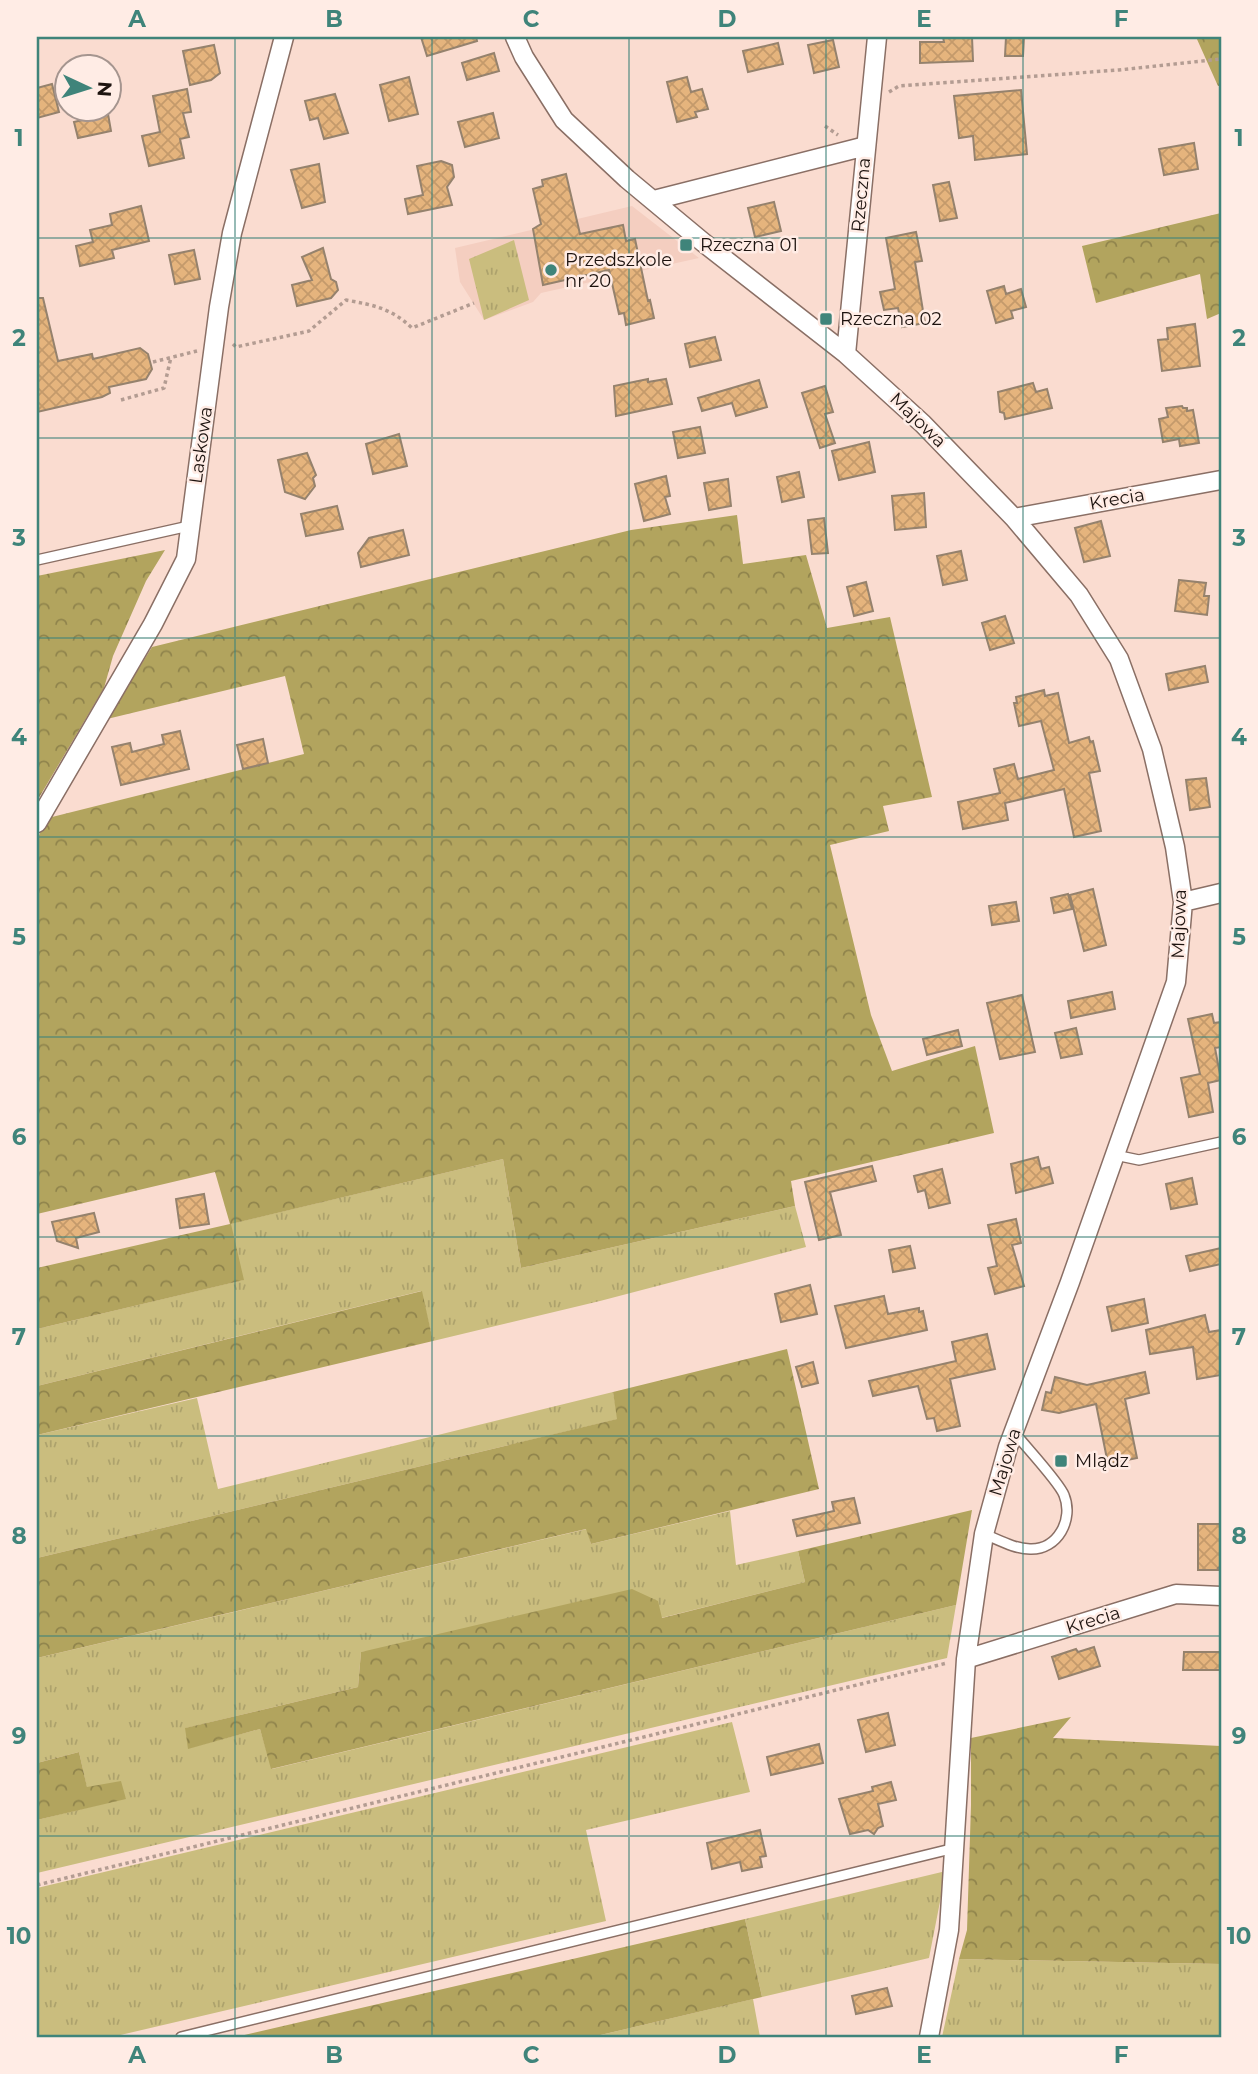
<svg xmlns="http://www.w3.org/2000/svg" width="1258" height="2074" font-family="Montserrat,sans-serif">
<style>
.built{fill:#f4cec0}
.grass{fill:url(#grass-tufts)}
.forest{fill:url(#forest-crowns)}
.building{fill:url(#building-cross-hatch);stroke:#95826d;stroke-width:2}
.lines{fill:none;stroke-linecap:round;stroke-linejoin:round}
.lane-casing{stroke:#8a6f65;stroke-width:12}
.street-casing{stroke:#8a6f65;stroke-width:21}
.path{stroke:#b39c92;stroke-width:3.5;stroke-dasharray:3.5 3.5;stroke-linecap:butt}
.lane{stroke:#fff;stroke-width:9}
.street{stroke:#fff;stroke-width:18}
.grid{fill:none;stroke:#3f847a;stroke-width:2;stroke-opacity:0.55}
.poi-dot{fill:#3f847a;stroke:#ffece5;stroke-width:2.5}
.labels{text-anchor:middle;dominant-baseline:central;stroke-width:5;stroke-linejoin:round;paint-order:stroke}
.street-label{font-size:18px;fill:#1d130f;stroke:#ffece5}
.poi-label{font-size:18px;fill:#1d130f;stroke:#ffece5;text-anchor:start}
.neatline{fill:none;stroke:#3f847a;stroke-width:2.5}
.grid-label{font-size:23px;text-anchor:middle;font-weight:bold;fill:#3f847a}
</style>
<defs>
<pattern id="grass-tufts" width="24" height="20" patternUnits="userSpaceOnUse" patternTransform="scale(1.75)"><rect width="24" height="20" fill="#cabd7e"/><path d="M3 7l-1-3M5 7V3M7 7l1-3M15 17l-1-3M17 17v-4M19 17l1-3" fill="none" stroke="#ada26c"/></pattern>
<pattern id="forest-crowns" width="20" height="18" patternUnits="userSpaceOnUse" patternTransform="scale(1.75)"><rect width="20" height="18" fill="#b2a45e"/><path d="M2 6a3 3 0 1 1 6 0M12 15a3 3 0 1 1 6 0" fill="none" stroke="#90844c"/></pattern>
<pattern id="building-cross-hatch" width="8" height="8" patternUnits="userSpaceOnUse" patternTransform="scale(1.75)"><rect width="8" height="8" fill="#e5b47d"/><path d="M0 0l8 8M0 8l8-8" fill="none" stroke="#c49a6b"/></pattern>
</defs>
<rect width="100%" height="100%" fill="#fadcd0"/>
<path class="built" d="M632 206 699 258 541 293 533 302 484 320 460 282 455 248Z"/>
<path class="grass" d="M514 240 529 300 484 320 469 259Z
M503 1159 521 1268 795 1206 806 1247 600 1301 433 1341 421 1291 37 1386V1329L243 1280 230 1224Z
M613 1392 618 1419 37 1558V1435L197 1398 218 1489Z
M730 1511 736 1565 798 1551 805 1582 661 1618 361 1652 358 1687 186 1728 189 1748 260 1729 272 1769 956 1605 947 1658 37 1873V1820L126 1798 87 1788 79 1752 37 1763V1658L587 1529 591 1544Z
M732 1722 750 1792 586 1830 606 1921 112 2037H37V1888Z
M946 1871 929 1958 762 1997 745 1919Z
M959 1959 1221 1964V2037H942Z
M753 1999 760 2037H592Z"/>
<path class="forest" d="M1196 37H1221V86H1218Z
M1221 213V313L1207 319 1200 274 1096 303 1082 246Z
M737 515 743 564 806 555 827 628 890 617 932 797 883 806 889 831 830 845 871 1015 892 1071 975 1046 994 1133 791 1181 795 1206 521 1268 503 1159 231 1224 244 1280 37 1329V1268L230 1224 215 1172 37 1214V839L48 818 304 754 285 676 107 719 152 647 631 530Z
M165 550 146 581 113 656 104 688 37 801V576Z
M422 1291 433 1341 37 1435V1386Z
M787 1349 819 1489 591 1544 586 1529 37 1658V1558L617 1419 613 1392Z
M972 1510 956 1605 271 1769 260 1729 188 1749 185 1728 358 1687 361 1652 632 1589 658 1601 662 1618 805 1582 798 1551Z
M1071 1717 1053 1738 1221 1746V1964L959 1959 967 1930 971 1805V1738Z
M79 1752 87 1787 121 1781 126 1799 37 1820V1763Z
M745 1919 762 1997 592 2037H236Z"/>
<path class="building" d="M421 37H476L477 41 427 56Z
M943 37H972L973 61 920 63V42H944Z
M1006 37H1024L1023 56H1005Z
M833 40 839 67 814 73 808 45Z
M778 43 783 64 748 72 743 51Z
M214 45 220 73 211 80 190 85 183 51Z
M494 53 499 71 467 80 462 63Z
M409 77 418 114 389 121 380 85Z
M687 77 691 92 702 89 708 109 695 112 697 117 677 122 667 82Z
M52 84 59 112 37 118V88Z
M187 89 191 112 183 113 189 137 180 139 184 158 149 166 142 136 160 132 153 96Z
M1021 90 1027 154 975 160 973 136 959 138 954 96Z
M335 94 348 133 324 139 318 118 310 120 305 101Z
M493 113 499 138 465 147 458 122Z
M108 114 111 131 78 138 74 122Z
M1194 143 1198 169 1164 175 1159 149Z
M441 161 452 165 454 177 447 187 452 205 408 214 405 199 423 195 417 166Z
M319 164 325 202 302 208 291 170Z
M566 174 580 234 623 225 626 241 635 239 648 301 650 300 654 318 626 325 624 313 619 314 609 270 543 285 533 229 541 224 533 189 543 186 542 180Z
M949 182 957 218 940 221 933 185Z
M774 202 781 231 755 237 748 208Z
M141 206 149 241 112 250 114 258 80 266 76 246 93 242 90 230 112 225 110 214Z
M916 232 922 261 915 262 925 323 902 327 898 308 884 310 880 292 895 289 886 238Z
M323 248 331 279 336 282 338 290 331 298 297 306 292 285 312 280 302 257Z
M194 250 200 279 175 284 169 255Z
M1004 286 1006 294 1021 289 1026 307 1011 311 1013 318 996 323 987 291Z
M37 298H43L58 361 92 354 93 359 140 348 148 354 152 369 146 379 109 387 110 393 102 397 37 412Z
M1195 324 1200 366 1162 371 1158 340 1168 339 1167 328Z
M715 337 721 360 690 367 685 344Z
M648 379V382L666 379 672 404 616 416 614 386Z
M759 380 767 407 736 416 732 403 702 411 698 398Z
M1033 383 1036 392 1047 389 1052 408 1005 419 1004 413 1000 412 998 392Z
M825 386 833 412 825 414 835 443 820 448 802 393Z
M1182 406 1183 408H1187V411L1193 410 1199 443 1180 446 1179 439 1163 442 1159 419 1168 417 1166 408Z
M700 427 705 453 678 458 673 432Z
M399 434 407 466 373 474 366 444Z
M869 442 875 472 839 480 832 451Z
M307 453 316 475 313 478 315 486 305 499 285 492 278 460Z
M799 472 804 497 782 502 777 477Z
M666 476 670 496 665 497 670 514 644 521 635 484Z
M728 479 731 506 709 510 704 483Z
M924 493 926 527 895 530 892 496Z
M337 506 343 529 306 536 301 514Z
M824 518 828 553 812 554 808 520Z
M1101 521 1110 556 1084 562 1075 528Z
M403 530 409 555 361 567 358 553 369 538Z
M961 551 967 580 943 585 937 556Z
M1179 580 1206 583 1204 596H1209L1207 615 1175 611Z
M866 582 873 611 854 616 847 587Z
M1005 616 1014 643 990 650 982 623Z
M1205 666 1208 682 1169 690 1166 674Z
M1044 690 1045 696 1058 693 1069 743 1089 737 1090 742 1093 741 1100 771 1089 773 1101 831 1074 837 1064 789 1005 803 1008 820 963 829 958 802 1000 793 994 769 1014 764 1018 779 1054 770 1041 721 1019 726 1014 703H1017L1016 697Z
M180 731 189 769 121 785 112 747 130 743 132 752 164 744 162 735Z
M263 739 268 763 243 769 237 745Z
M1206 778 1210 807 1190 810 1186 780Z
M1093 889 1106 945 1084 951 1070 895Z
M1068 894 1072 909 1054 913 1051 898Z
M1016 902 1019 921 992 925 989 906Z
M1112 992 1115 1009 1071 1018 1068 1001Z
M1022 995 1035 1052 1000 1059 987 1003Z
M1212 1014 1214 1023 1221 1022V1047L1215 1048 1221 1080 1208 1083 1213 1112 1189 1117 1181 1078 1200 1074 1188 1019Z
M1076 1028 1082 1054 1061 1058 1055 1033Z
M958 1030 962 1046 927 1055 923 1039Z
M1038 1157 1041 1169 1049 1167 1053 1183 1016 1193 1011 1164Z
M872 1166 876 1181 830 1192 841 1235 819 1240 805 1182Z
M942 1169 950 1203 929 1208 925 1190 918 1192 914 1176Z
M1192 1178 1197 1204 1171 1209 1166 1184Z
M204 1194 209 1224 180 1228 176 1199Z
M94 1213 99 1232 76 1238 78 1248 57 1241 52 1222Z
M1016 1219 1021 1243 1012 1245 1024 1286 995 1294 988 1268 997 1266 988 1225Z
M910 1246 915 1268 893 1272 889 1250Z
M1221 1248V1264L1190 1271 1186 1256Z
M810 1285 817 1314 781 1322 775 1294Z
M884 1296 888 1314 919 1308V1312L923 1311 927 1330 846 1348 835 1306Z
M1144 1299 1148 1323 1112 1331 1107 1307Z
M1205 1315 1209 1332 1221 1330V1375L1197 1379 1193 1347 1150 1354 1146 1330Z
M987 1334 995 1369 950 1379 960 1426 937 1431 934 1418 927 1419 918 1386 873 1396 869 1381 956 1361 952 1342Z
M813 1362 818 1383 802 1387 796 1367Z
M1145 1372 1149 1393 1125 1399 1137 1458 1108 1464 1096 1404 1059 1413 1042 1410 1046 1392 1051 1393 1055 1377 1087 1385Z
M854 1498 860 1523 797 1536 793 1520 834 1511 832 1502Z
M1198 1524H1221V1567L1218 1568V1570H1198Z
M1094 1647 1100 1666 1059 1679 1052 1657 1076 1649 1078 1652Z
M1184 1652H1221V1670H1183Z
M888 1713 895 1745 866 1752 858 1720Z
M819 1744 823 1763 771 1775 767 1757Z
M891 1782 896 1800 878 1804 883 1826 878 1828 874 1834 868 1830 850 1834 839 1799 873 1791 872 1787Z
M760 1830 766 1856 760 1857 762 1867 742 1871 740 1862 712 1869 707 1843Z
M887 1988 892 2006 856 2014 852 1996Z"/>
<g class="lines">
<g class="lane-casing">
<path id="lane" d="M37 560 189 526
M1115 1155 1139 1160 1221 1142
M984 1534C999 1540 1015 1549 1030 1549 1058 1550 1074 1519 1064 1495 1059 1482 1025 1446 1014 1432
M181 2037 955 1848"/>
</g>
<g class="street-casing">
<path id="street" d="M515 37 524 57 564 120 627 179 704 243 846 354 923 424 1014 518 1079 595 1119 659 1152 749 1175 847 1183 902 1176 982 1070 1282 1008 1447 984 1534 966 1659 949 1930 929 2037
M654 200 866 146
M846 354 877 37
M1014 518 1221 480
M37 823 153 624 186 559 219 307 232 233 284 37
M1183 902 1221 893
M966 1659 1176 1594 1221 1596"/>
</g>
<path class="path" d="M889 92 899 86 1119 70 1221 59
M825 126 838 135
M233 344 236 347 309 331 346 300C373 305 391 308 412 328L474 303
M153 362 197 351
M121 400 164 388 171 357
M37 1885 947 1663"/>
<use href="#lane" class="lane"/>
<use href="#street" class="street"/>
</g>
<path class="grid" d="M235 37V2037M432 37V2037M629 37V2037M826 37V2037M1023 37V2037M37 238H1221M37 438H1221M37 638H1221M37 837H1221M37 1037H1221M37 1237H1221M37 1436H1221M37 1636H1221M37 1836H1221"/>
<g class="poi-dot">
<rect x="679" y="238" width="14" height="14" rx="3.5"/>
<circle cx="551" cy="270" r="7"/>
<rect x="819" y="312" width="14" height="14" rx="3.5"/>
<rect x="1054" y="1454" width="14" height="14" rx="3.5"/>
</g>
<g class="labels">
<g class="street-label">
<text transform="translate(861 195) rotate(-85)">Rzeczna</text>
<text transform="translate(918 420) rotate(44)">Majowa</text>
<text transform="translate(201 445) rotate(-82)">Laskowa</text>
<text transform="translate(1117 499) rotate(-10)">Krecia</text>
<text transform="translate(1179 924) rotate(-88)">Majowa</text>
<text transform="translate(1005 1462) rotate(-73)">Majowa</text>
<text transform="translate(1093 1620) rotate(-17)">Krecia</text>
</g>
<g class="poi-label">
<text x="700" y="245">Rzeczna 01</text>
<text x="565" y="260">Przedszkole<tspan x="565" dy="21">nr 20</tspan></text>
<text x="840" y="319">Rzeczna 02</text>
<text x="1075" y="1461">Mlądz</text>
</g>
</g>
<rect width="1258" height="2074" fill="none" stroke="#ffece5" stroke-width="77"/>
<g transform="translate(88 88) rotate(94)"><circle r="33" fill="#ffece5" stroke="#a5958f" stroke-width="2"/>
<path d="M0-5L12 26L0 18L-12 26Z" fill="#3f847a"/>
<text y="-10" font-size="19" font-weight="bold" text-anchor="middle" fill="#1d130f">N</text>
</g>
<rect x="38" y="38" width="1182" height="1998" class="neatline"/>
<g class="grid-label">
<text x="137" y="27">A</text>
<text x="334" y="27">B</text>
<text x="531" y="27">C</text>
<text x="727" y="27">D</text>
<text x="924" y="27">E</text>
<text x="1121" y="27">F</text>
<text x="19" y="146">1</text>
<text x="1239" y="146">1</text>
<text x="19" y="346">2</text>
<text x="1239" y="346">2</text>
<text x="19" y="546">3</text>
<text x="1239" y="546">3</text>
<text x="19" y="745">4</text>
<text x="1239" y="745">4</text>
<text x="19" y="945">5</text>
<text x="1239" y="945">5</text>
<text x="19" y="1145">6</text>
<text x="1239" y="1145">6</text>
<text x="19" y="1345">7</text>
<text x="1239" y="1345">7</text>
<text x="19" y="1544">8</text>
<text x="1239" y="1544">8</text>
<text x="19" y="1744">9</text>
<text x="1239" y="1744">9</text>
<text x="19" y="1944">10</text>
<text x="1239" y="1944">10</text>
<text x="137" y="2063">A</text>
<text x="334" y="2063">B</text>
<text x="531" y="2063">C</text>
<text x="727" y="2063">D</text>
<text x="924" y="2063">E</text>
<text x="1121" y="2063">F</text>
</g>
</svg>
